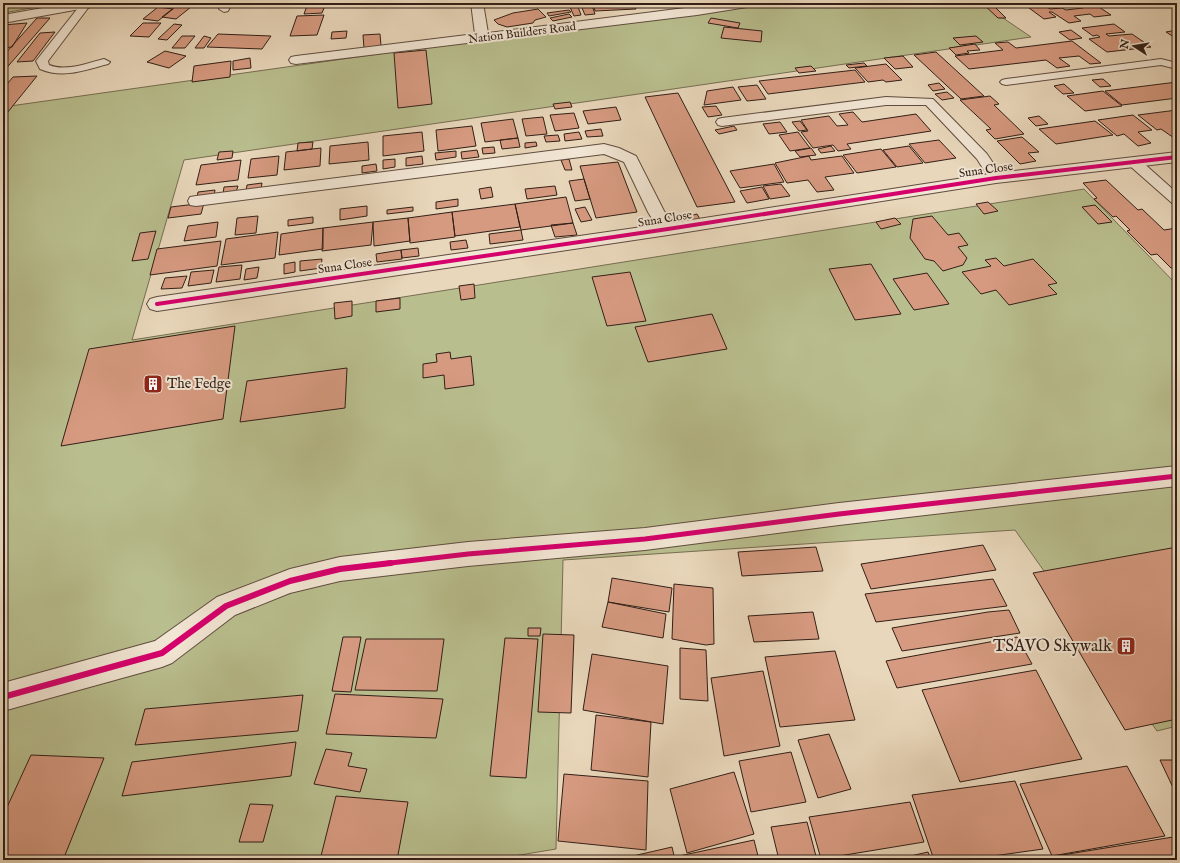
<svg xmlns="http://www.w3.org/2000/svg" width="1180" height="863" font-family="'IM FELL English',serif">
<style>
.green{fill:#b9be8e;stroke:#766e52}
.building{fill:#d69a80;stroke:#321f16}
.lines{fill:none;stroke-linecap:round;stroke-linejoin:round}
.service-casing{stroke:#604d3f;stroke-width:2}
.minor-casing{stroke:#604d3f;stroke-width:2}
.service{fill:#f1e5d3;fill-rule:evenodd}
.minor{fill:#f1e5d3;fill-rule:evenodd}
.cycleway-far2-casing{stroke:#f1e5d3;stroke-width:6}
.cycleway-far1-casing{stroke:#f1e5d3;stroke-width:8}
.cycleway-casing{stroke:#f1e5d3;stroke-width:9}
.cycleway-far2{stroke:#d6006c;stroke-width:4}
.cycleway-far1{stroke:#d6006c;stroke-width:5}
.cycleway{stroke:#d6006c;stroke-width:6}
.labels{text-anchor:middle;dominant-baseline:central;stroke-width:4;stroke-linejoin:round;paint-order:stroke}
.far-street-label{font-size:12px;fill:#321f16;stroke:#f1e5d3}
.poi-label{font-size:14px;fill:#321f16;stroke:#f1e5d3;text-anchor:start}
.near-poi-label{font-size:17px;fill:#321f16;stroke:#f1e5d3;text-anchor:end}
</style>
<rect width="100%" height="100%" fill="#e9d7bb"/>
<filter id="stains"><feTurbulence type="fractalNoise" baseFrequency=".005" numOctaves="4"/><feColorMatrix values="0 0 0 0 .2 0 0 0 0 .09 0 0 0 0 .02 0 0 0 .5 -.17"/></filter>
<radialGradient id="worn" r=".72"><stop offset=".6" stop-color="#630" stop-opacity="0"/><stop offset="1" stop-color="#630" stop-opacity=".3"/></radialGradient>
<path class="green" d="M3 3H40L37 7 3 13Z
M740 3H981L1031 37 184 160 132 340 1084 189 1177 285V726L1157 731 1015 530 563 560 556 849 490 860H3V107Z"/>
<path class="building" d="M180 3H196L176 19 162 17Z
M308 3H326L322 13 304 14Z
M580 3H591L595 14 585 15Z
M593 3H634L636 9 595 11Z
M982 3H991L1006 18H998Z
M1041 3H1063L1066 5 1047 7 1050 9 1062 8 1066 10 1083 8 1076 4 1093 3 1111 15 1094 17 1090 14 1074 16 1081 21 1069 23 1052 12H1049L1056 17 1044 19 1025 5Z
M1107 3H1168L1170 4 1119 7 1116 5H1110Z
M577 4 581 15 574 16 569 5Z
M158 7 173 9 158 21 143 19Z
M538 9 546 17 535 20 533 23 507 27 498 24 494 20 513 13Z
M569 10 571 12 549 16 547 13Z
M569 14 572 17 553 21 550 18Z
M324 15 317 35 290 36 297 16Z
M37 18H50L3 72V56Z
M711 18 740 23 738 28 708 23Z
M27 23 12 47 3 48V25Z
M143 23H161L149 37 130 36Z
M174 24 182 25 167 40 158 39Z
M1114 24 1125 32 1106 34 1109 36 1132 34 1151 47 1107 52 1089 39 1100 37 1097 35 1093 36 1082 28Z
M724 27 762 31 761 42 721 38Z
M1071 30 1082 38 1070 40 1059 32Z
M1177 30V39L1166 32Z
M347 31 346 38 331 39 332 32Z
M55 32 33 61 17 62 40 33Z
M218 34 271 36 262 49 207 47Z
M380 34 381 46 364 48 363 35Z
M182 36H195L185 48H172Z
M204 36 211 38 204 48H195Z
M976 36 983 42 960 45 953 38Z
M1072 41 1101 63 1090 64 1079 56 1059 58 1070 66 1057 68 1046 60 969 69 955 56 1003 50 995 43 1008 42 1016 48Z
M975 44 980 50 967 51 969 53 956 55 949 48Z
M426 50 432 104 398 108 394 53Z
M165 51 186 56 169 68 147 62Z
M936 52 984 96 961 99 914 55Z
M903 56 913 67 895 69 884 58Z
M250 58 251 68 233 70V61Z
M231 61 230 77 192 82 194 66Z
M864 63 867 66 849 68 846 65Z
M886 64 902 80 886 82 883 80 868 82 855 68Z
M811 66 816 71 799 73 795 68Z
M855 70 865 82 768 94 759 81Z
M37 76 7 113H3V89L13 77Z
M1103 79 1111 86 1100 87 1092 80Z
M1177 82V98L1122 105 1105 91Z
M939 83 945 89 933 91 928 85Z
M1064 84 1074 93 1063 94 1054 86Z
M757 85 766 99 747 101 738 87Z
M733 87 741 100 704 105 707 91Z
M1103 91 1122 106 1085 111 1067 96Z
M947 92 954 98 942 100 935 94Z
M678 93 735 202 697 207 645 97Z
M990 96 999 104 994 105 1024 134 995 139 986 130 991 129 960 100Z
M570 102 572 107 555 109 553 104Z
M716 106 722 115 708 117 702 107Z
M616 107 621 120 588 124 583 111Z
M1177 110V127H1174L1177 129V140L1161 129 1157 130 1138 115Z
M853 112 862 122 916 114 931 131 847 144 851 149 838 151 833 145 813 148 801 132 808 131 801 120 829 116 837 126 848 125 839 114Z
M574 113 579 128 555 131 550 115Z
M1133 115 1152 130 1138 132 1151 143 1138 146 1124 134 1117 136 1098 120Z
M1039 116 1048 124 1036 126 1028 118Z
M543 117 547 134 526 136 522 119Z
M513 119 518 138 485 142 481 123Z
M800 121 807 130 799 131 792 122Z
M1095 121 1113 135 1056 144 1039 129Z
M780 122 787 132 769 134 763 124Z
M472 126 476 146 438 151 436 130Z
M734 126 737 130 719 134 715 130Z
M601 129 603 136 587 137 585 131Z
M422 132 424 151 383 156V136Z
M579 132 582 139 565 141 564 134Z
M798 132 810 148 790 151 779 135Z
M558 135 560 141 546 142 544 136Z
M1022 137 1039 152 1028 153 1036 161 1020 164 997 141Z
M518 138 520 147 502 149 500 140Z
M939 140 956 158 925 163 909 144Z
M313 142 312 149 297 151 298 143Z
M368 142 369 160 329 164 330 146Z
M536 142 537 146 525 148V143Z
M831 146 835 151 821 153 818 149Z
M909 146 923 163 897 167 883 150Z
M494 147 495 153 483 154 482 148Z
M321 148 320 166 284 170 286 152Z
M811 148 816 155 800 157 795 151Z
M881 149 896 167 857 173 843 155Z
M477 150 479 157 462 159 461 152Z
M233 151 232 158 217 160 219 152Z
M456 151V157L436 160 435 153Z
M279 156 277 175 248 178 251 159Z
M422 156 423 164 406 166V158Z
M809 156 811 160 842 156 854 173 825 177 834 190 817 192 808 180 787 183 775 163Z
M395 159V167L383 169V160Z
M569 159 572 170H565L561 160Z
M241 160 238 180 196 185 201 165Z
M618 162 637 212 596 218 580 166Z
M376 164 377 171 362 173V166Z
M774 164 784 182 740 188 730 171Z
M584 179 590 199 575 201 569 181Z
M1106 180 1138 210 1142 209 1164 230 1177 228V267L1171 268 1157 254 1151 255 1127 231 1130 230 1116 216 1113 217 1094 199 1097 198 1083 183Z
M262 183 261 189 246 191 247 185Z
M781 184 790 196 770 199 763 186Z
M238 186 236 192 223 194 224 187Z
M555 186 557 195 527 199 525 189Z
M491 187 493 197 481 199 479 189Z
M762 187 769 199 747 203 740 191Z
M215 190 214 196 197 198 198 192Z
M566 197 573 223 521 230 515 204Z
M458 199V206L436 209V202Z
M988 202 998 211 984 214 976 204Z
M204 203 201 214 168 218 171 207Z
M515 204 520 227 455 236 452 212Z
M1095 205 1112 222 1098 224 1082 207Z
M367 206V216L340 220V209Z
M413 207V211L387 214V210Z
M585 207 592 220 581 222 575 209Z
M452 212 455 237 410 243 408 218Z
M697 214 701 221 689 224 685 217Z
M258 216 256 233 235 235 237 218Z
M932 216 948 235 959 233 968 245 958 247 967 258 963 265 943 271 934 261 925 259 910 238 913 219Z
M313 217V223L288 226V220Z
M408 218 410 241 374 246 373 222Z
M895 218 901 224 881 229 876 222Z
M218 222 216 237 184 241 188 226Z
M373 222 371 245 322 251 323 228Z
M573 223 577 235 555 237 551 225Z
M323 228V249L279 255 281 234Z
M521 230 523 240 490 244 489 234Z
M156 231 148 259 132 261 140 233Z
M278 232 275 258 221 265 226 239Z
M466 240 468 248 451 250 450 242Z
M221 241 217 266 150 275 157 249Z
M418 248 419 256 402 258 401 250Z
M401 250 402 259 377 262 376 254Z
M996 258 1004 266 1033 259 1057 283 1048 285 1057 294 1009 305 996 290 981 294 962 272 991 266 985 260Z
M322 259 321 268 300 271V261Z
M295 262V272L284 274V264Z
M871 264 901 314 855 320 829 269Z
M242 265 240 279 216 282 219 267Z
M259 267 257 278 244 280 246 269Z
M214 270 211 283 188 286 191 272Z
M630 272 646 321 607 326 592 277Z
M927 273 949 304 914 310 893 279Z
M187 276 182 288 161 289 165 278Z
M474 284 475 298 461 300 459 286Z
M400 298V309L376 312V301Z
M352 301V316L335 319 334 303Z
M712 314 727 349 648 362 635 327Z
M235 326 223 419 61 446 89 349Z
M450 352 451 359 471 356 474 385 445 389 444 375 423 378V364L437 362 436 354Z
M347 368 345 408 240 422 247 381Z
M983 545 996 570 871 589 861 564Z
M816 547 823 571 742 576 738 552Z
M1177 547V719L1125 730 1033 573Z
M612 578 672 588 669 612 608 602Z
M993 579 1007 606 876 622 865 594Z
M674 584 713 588 714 644 706 645 672 639Z
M608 602 666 614 663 638 602 627Z
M1009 610 1020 633 902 651 892 628 988 612Z
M813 612 819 639 754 642 748 616Z
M528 628H541L540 636H528Z
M543 634 574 635 571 713 538 712Z
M343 637H361L351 692 332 691Z
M1017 637 1032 664 897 688 886 661Z
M505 638 538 639 526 778 490 776Z
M366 639H444L437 691 355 690Z
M680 648 706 650 708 701 680 699Z
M835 651 855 720 780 727 765 657Z
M592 654 668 666 663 724 583 710Z
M1036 670 1082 759 960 782 922 690Z
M763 671 780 746 724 756 711 678Z
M335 694 443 699 436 738 326 734Z
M303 695 298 731 135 745 145 709Z
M596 715 651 722 648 777 591 770Z
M829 734 851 789 818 798 798 740Z
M296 742 291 776 122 796 132 762Z
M326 749 352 753 348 766 367 769 360 792 314 784Z
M791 752 806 802 751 812 739 761Z
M31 755 104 758 63 860H3V816Z
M1160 760H1177V796Z
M1127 766 1165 836 1052 856 1020 784Z
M734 772 754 834 687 853 670 789Z
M564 774 648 781 646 850 558 841Z
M1015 781 1043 849 965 860H934L912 795Z
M336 796 408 802 397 860H320Z
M910 802 924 842 821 859 809 817Z
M250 804 273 805 263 842H239Z
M807 822 817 860H779L771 827Z
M1173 837 1177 844V860H1057L1056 856Z
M754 840 759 860H680L679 856Z
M672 847 675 860H620V859Z
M928 852 931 860H893Z"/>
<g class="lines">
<g class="service-casing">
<path id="service" d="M82 3 91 4 48 61 49 65C66 72 87 63 104 59L110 62 108 64C85 70 63 79 40 69L36 61Z
M222 3H232L228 11 224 12 219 9Z
M1161 59 1177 63V69L1161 65 1006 85 1002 84 1000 82 1002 80 1006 79Z
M886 97 933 99 987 154 1003 178 1001 181H991L977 159 926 105H886L722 126 718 125 716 122 718 119 722 118Z
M1135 159 1140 160 1177 193V204L1172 203 1130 166 1129 163 1130 160Z"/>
</g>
<g class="minor-casing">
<path id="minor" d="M71 3H97L95 6 91 7 3 23V15Z
M471 3H483L488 33 724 3H753L751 6 747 7 697 15 296 64 291 63 289 60 291 57 296 56 475 34Z
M604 144 619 148 636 156 664 211 672 223 996 173 1177 152V162L996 183 668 235 157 311 150 309 147 304 150 299 157 297 656 225 648 212 624 162 604 154 196 206 190 205 188 201 190 197 196 196Z
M1177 466V486L839 525 645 550 468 566 340 581 290 593 235 615 172 663 162 667 3 711V683L155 641 217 597 290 569 340 557 468 542 645 528 839 503Z"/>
</g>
<use href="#service" class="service"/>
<use href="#minor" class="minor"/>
<g class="cycleway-far2-casing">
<path id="cycleway-far2" d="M157 304 668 229 996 178 1177 157"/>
</g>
<g class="cycleway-far1-casing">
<path id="cycleway-far1" d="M382 564 468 554 645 539 839 514 1177 476"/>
</g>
<g class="cycleway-casing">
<path id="cycleway" d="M3 697 162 653 226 606 290 581 340 569 391 563"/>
</g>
<use href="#cycleway-far2" class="cycleway-far2"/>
<use href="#cycleway-far1" class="cycleway-far1"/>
<use href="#cycleway" class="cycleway"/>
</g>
<defs>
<g id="building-square" transform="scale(1)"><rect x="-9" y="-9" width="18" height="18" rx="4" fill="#8f2418" stroke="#f1e5d3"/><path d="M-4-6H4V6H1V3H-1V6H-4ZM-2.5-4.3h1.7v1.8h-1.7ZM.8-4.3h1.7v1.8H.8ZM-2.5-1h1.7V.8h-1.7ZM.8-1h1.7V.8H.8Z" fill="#fff"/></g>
</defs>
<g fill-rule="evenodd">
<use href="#building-square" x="153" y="384"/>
<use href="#building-square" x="1126" y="646"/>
</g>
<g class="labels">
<g class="far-street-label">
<text transform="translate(522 33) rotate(-7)">Nation Builders Road</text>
<text transform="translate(986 170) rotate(-8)">Suna Close</text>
<text transform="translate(665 219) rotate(-9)">Suna Close</text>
<text transform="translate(345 266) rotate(-8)">Suna Close</text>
</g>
<g class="poi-label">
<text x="167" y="384">The Fedge</text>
</g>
<g class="near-poi-label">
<text x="1112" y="646">TSAVO Skywalk</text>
</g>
</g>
<rect width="1180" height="863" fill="none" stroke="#e9d7bb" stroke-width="16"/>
<rect x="4" y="4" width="1172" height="855" fill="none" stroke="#321f16" stroke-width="2"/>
<rect x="8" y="8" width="1164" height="847" fill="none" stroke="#321f16"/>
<g transform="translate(1134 46) rotate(282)" stroke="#f1e5d3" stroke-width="3" paint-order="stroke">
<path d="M0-3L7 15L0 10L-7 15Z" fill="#321f16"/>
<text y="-6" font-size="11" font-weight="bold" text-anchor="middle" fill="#321f16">N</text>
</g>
<rect width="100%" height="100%" filter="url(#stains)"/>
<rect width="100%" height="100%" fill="url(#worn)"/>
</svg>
